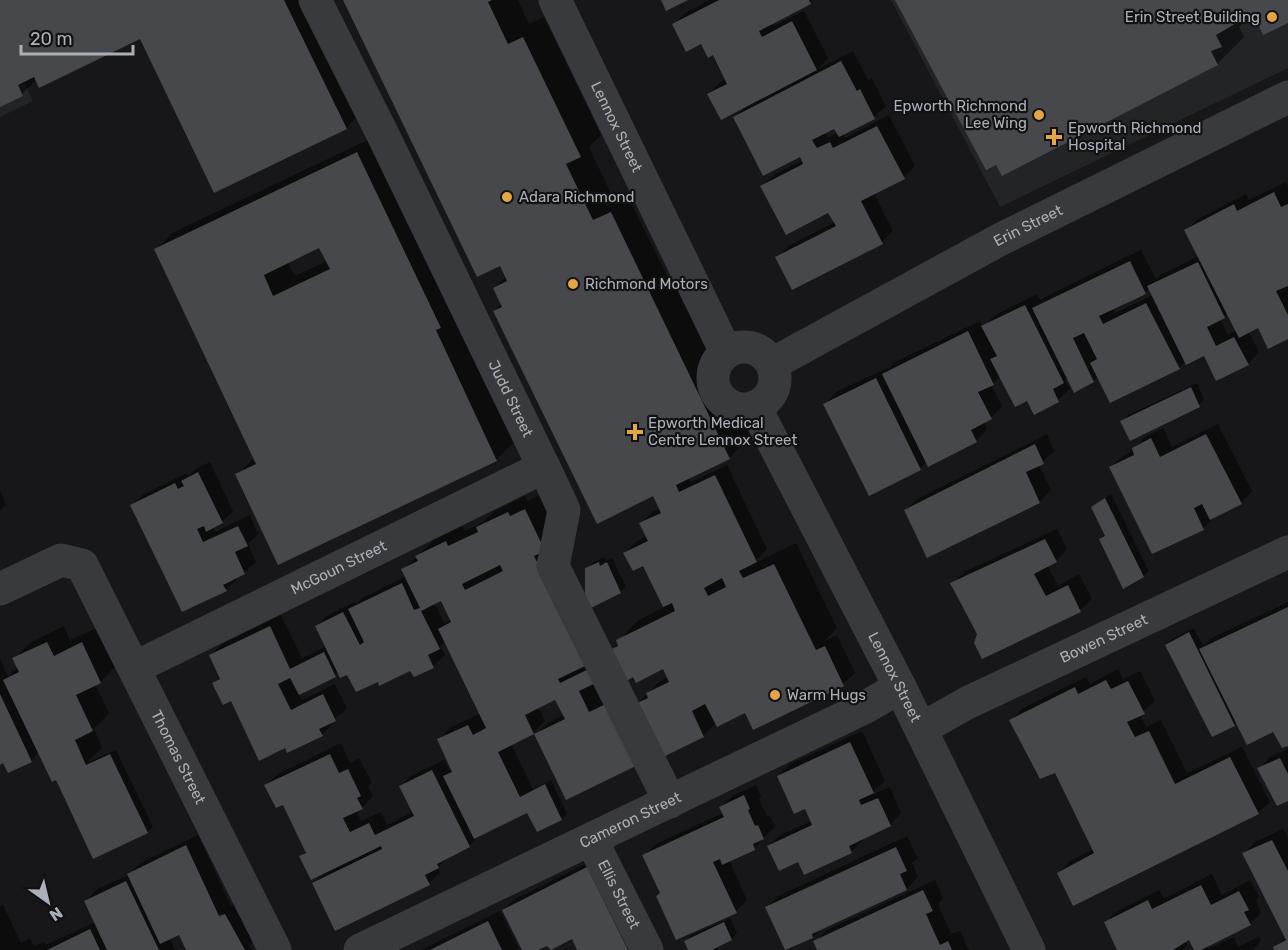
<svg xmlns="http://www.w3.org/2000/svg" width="1288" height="950" font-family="Rubik,sans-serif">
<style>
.built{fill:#232426}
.shadow{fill:#0007;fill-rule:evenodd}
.building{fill:#46484c;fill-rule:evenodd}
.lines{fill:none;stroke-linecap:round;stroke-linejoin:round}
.minor{stroke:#393a3e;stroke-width:33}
.tertiary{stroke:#393a3e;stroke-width:33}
.poi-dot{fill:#e2a647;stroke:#121214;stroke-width:2}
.labels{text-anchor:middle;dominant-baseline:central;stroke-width:4.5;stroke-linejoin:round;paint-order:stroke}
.poi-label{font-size:15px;fill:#abafb8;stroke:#121214;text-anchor:start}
.street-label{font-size:15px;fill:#abafb8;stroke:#121214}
</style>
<rect width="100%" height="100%" fill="#171719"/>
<path class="built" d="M891 0H1288V68L1000 207Z
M0 29 33 101 0 117Z"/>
<path class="shadow" d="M0 0H315L367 107 346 128 140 37 37 79 22 94 0 105Z
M345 0H518L529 24 544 17 601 135 589 147 613 198 604 207 628 196 668 278 673 276 750 436 729 458 689 477 691 482 727 465 767 549 753 564 796 543 837 628 823 642 837 635 855 673 843 684 754 728 746 711 716 723 703 736 637 704 659 682 669 677 664 667 611 650 618 643V641L639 620 664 607 644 564 625 553 637 541 647 536 641 524 652 512 661 508 655 497 495 311 502 304 494 288 507 276Z
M710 0H813L772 23 773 26 804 11 828 58 818 69 853 51 868 80 872 78 886 106 874 117 843 133 845 138 889 115 915 166 904 177 874 193 893 231 882 242 777 257 789 246 835 222 829 211 762 187 774 175 803 160 801 155 735 117 745 107 709 94 720 82 727 79 713 53 702 42 673 25 685 13ZM834 127 838 133 828 138 825 131Z
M898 0H1288V21L1255 12 1247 16 1248 18 1239 27 1244 37 1217 64Z
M374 137 518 438 497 459 279 563 237 475 255 457 156 250 172 233ZM320 246 327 261 295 276 288 262Z
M1286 182 1288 186V337L1259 326 1248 331 1259 352 1248 364 1204 354 1186 361 1179 368 1110 401 1098 376 1094 381 1068 377 1065 380 1070 389 1058 400 1001 376 991 385 1002 406 991 418 984 422 987 429 976 441 927 462 920 468 870 494 825 404 836 392 887 368 888 369 895 362 980 321 983 327 995 315 1037 294 1041 301 1045 297 1141 250 1156 279 1160 275 1199 256 1186 230 1198 219 1246 194 1249 200ZM1149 288 1153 295 1115 313 1112 308 1145 292ZM1228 313 1237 330 1228 335 1220 319Z
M1197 383 1204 400 1199 405 1122 421 1128 415Z
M1218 424 1252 491 1241 503 1215 517 1203 528 1111 467 1123 456 1134 450 1133 449 1145 437 1163 428 1172 447Z
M1047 434 1054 451 1039 465 1051 490 1040 502 928 556 906 510 917 499Z
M210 462 233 511 222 522 213 527 215 532 250 515 258 534 248 544 256 562 244 573 237 577V579L226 590 132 505 144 494 187 473 188 476 195 469Z
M0 491 6 504 0 511Z
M542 494 561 533 581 668 607 656 592 683 601 701 624 690 653 750 536 734 548 723 564 715 556 698 538 707 545 721 533 733 511 744 533 789 551 780 567 814 561 819 528 810 481 834 469 846 449 856 438 867 440 872 429 884 314 883 325 872 301 856 306 851 283 803 266 785 278 774 341 743 350 763 359 758 372 783 368 786 373 796 362 808 356 810 361 821 381 812 387 825 413 812 401 786 412 775 444 760 450 771 452 769 438 740 450 728 481 713 446 641 440 646 445 655 433 666 411 669 378 680 339 672 299 693 302 700 335 684 347 708 332 721 333 723 322 735 232 699 214 683 221 676 210 656 222 644 281 615 302 658 327 646 317 626 328 615 355 602 356 604 362 598 406 576 403 570 434 540 463 526 465 531 483 522 495 511 525 496 527 501ZM442 599 451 618 445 624 434 603Z
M1111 494 1149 571 1143 576 1100 539 1105 534 1092 507Z
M1057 529 1067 549 1056 561 1047 565 1058 586 1079 574 1092 599 1080 610 983 657 979 634 952 584 964 572Z
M604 557 606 561 612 558 626 586 620 592 587 568 592 563Z
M1288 602V744L1274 730 1237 721 1234 724 1167 645 1172 639 1194 628 1203 646 1212 638Z
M64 626 70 640 99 627 117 665 100 682 95 684 109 713 94 729 102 747 86 763 116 750 153 827 147 832 57 778 39 752 31 761 0 763V659L8 677 18 667 14 659 31 642Z
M1118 669 1123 679 1140 671 1155 701 1140 714 1146 727 1161 720 1187 773 1242 747 1270 802 1258 813 1059 873 1070 861 1094 849 1055 771 1011 720 1023 708 1086 677 1090 684Z
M862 731 885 781 869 796 890 787 901 813 890 825 862 838 863 840 851 852 799 860 769 846 780 835 812 821 806 807 778 776 790 764Z
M1288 749V799L1259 769 1270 757Z
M756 785 761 796 759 799 767 816 769 815 775 826 754 848 729 860 747 900 736 911 661 892 644 855 656 844 723 813 721 807 732 796Z
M1283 829 1288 838V950H1276L1275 947 1286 937 1244 853 1255 842Z
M198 835 231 906 237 903 256 938 250 945 252 950H187L180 933 170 938 175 950H0V906L3 905 21 943 30 938 34 946 44 942 46 945 95 922 86 901 97 889 129 875 140 863Z
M907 836 918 858 912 863 918 877 907 889 822 928 813 937 767 907 778 896Z
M599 857 644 950H580L573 937 548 944 534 950H523L503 910 515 899Z
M1212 874 1222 895 1250 880 1259 897 1256 901 1261 913 1250 924 1206 946 1208 949 1234 937 1238 947 1259 937 1261 941 1254 948 1255 950H1193L1195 949 1190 938 1185 940 1187 945 1183 950H1119L1105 923 1117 911 1159 890 1164 899Z
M935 880 943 898 938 904 951 934 960 931 969 950H819L815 942 827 930Z
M500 911 519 949 517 950H421Z
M730 918 737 933 732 939 716 946 718 950H690L686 941 691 935Z"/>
<path class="building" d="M0 0H284L347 129 214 193 140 39 39 88 34 77 18 85 23 96 0 107Z
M343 0H492L488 2 508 44 523 37 581 157 566 164 593 220 611 212 730 459 676 485 679 492 715 475 757 562 739 571 743 578 774 564 816 650 825 646 844 686 753 730 745 713 717 727 705 704 692 711 704 737 661 758 635 704 648 698 646 693 669 682 663 669 636 683 633 677 625 682 609 650 618 646 616 640 675 611 672 603 663 607 643 566 633 571 623 553 648 541 639 523 661 513 653 496 597 524 493 311 502 307 493 288 507 281 500 266 477 277ZM722 578 726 587 708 596 704 588Z
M661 0H688L666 11Z
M719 0H809L811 4 759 31 762 37 792 21 817 70 721 120 707 94 727 84 713 55 708 58 701 44 686 52 672 24Z
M895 0H1288V23L1263 35 1254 14 1240 21 1216 35 1222 47 1211 51 1218 65 1002 176 996 165 986 170Z
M841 61 857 91 860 89 875 119 839 137 834 129 812 140 817 148 830 142 833 148 877 126 905 179 861 201 883 244 792 290 775 257 836 226 828 213 786 235 760 186 803 164 800 157 763 176 733 117Z
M357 152 441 328 436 330 497 461 278 565 235 474 256 464 154 249ZM319 248 330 269 273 296 264 275Z
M1274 192 1281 207 1288 204V286L1276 291 1288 315V339L1268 349 1258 328 1239 338 1184 230 1234 204 1237 211Z
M1130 261 1146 294 1099 316 1103 324 1146 303 1180 369 1110 403 1090 363 1097 359 1084 333 1073 338 1094 382 1074 393 1032 308Z
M1198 262 1225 318 1207 327 1216 346 1234 337 1249 365 1216 381 1204 356 1186 365 1147 286Z
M1025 305 1064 383 1053 389 1059 402 1034 415 1027 401 1015 407 990 359 997 356 981 326Z
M968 331 994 385 978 392 992 419 971 430 977 442 928 467 882 374Z
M876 378 921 470 869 496 823 404Z
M1191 387 1200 407 1130 441 1120 421Z
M1206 434 1242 504 1210 520 1202 504 1194 508 1204 530 1152 554 1109 467 1134 455 1132 448 1151 438 1160 457Z
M1035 444 1044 464 1026 472 1040 503 927 558 904 510Z
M198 472 223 523 206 532 204 526 197 529 203 542 238 526 248 546 235 552 245 574 223 585 227 591 182 612 130 505 175 483 178 489 184 486 181 481Z
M1105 498 1144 577 1123 589 1099 539 1105 536 1091 507Z
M525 509 545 551 534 556 575 639 585 666 558 679 560 683 595 666 602 680 579 691 589 712 612 701 642 763 566 800 534 734 565 719 555 700 525 715 534 734 498 752 520 797 545 784 562 820 537 832 527 813 474 839 443 776 452 772 437 739 468 725 473 735 486 728 438 629 451 622 441 601 421 611 440 649 428 655 434 668 414 677 410 671 379 686 378 682 356 692 347 675 340 678 315 626 343 612 360 645 364 642 348 609 402 583 414 610 420 608 401 569 418 561 415 556 446 541 448 546 478 532 476 527 508 512 510 516ZM500 565 503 571 465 590 462 584Z
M1045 539 1057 562 1034 574 1046 596 1068 585 1081 612 982 659 974 643 977 634 950 583Z
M599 562 600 566 607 562 621 593 591 608 585 594V568Z
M1288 607V746L1282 748 1273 732 1247 745 1199 649Z
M270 626 290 669 324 652 336 677 299 695 290 678 278 684 291 710 323 694 336 721 319 729 323 736 287 753 285 748 259 761 231 701 223 705 212 683 220 679 209 655Z
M1189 632 1235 726 1212 737 1165 645Z
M47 642 54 656 82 642 101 683 76 695 93 731 75 740 86 765 110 754 148 833 93 859 56 780 52 782 3 680 19 672 12 658Z
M1106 680 1111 689 1128 681 1145 714 1127 722 1135 737 1149 731 1175 784 1230 757 1259 814 1073 906 1057 873 1094 853 1055 773 1040 779 1009 720 1075 687 1078 694Z
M0 694 32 762 8 773 3 763 0 765Z
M850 742 874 793 859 800 861 805 878 798 891 826 849 846 852 853 804 875 798 862 779 871 767 846 812 825 805 809 794 814 777 776Z
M330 754 339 773 348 769 361 796 357 798 363 809 343 818 350 832 369 823 375 835 414 816 399 786 432 770 470 847 437 864 439 868 425 875 430 885 335 931 312 883 382 849 381 846 311 880 299 856 306 853 283 805 276 808 264 785Z
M1280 758 1288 774V801L1277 806 1257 768Z
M744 795 750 809 748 810 755 826 758 825 764 839 753 844 755 850 722 865 720 859 713 862 737 913 676 940 656 896 660 893 642 855 724 817 719 807Z
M1272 840 1288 871V950H1274L1273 947 1286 940 1242 853Z
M186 845 219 916 225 914 245 950H186L179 935 160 944 127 874Z
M896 847 907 871 900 874 907 890 812 934 813 938 785 950 765 907Z
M587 867 628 950H577L572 939 551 950 547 946 538 950H522L502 910Z
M126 881 159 950H107L84 901Z
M1201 885 1211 905 1239 891 1249 910 1244 912 1251 925 1201 950H1194L1189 940 1173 950H1117L1104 922 1148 900 1152 909Z
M923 890 933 911 926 914 940 945 948 941 952 950H817L813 941Z
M488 921 502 950H430Z
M724 922 732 940 712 950H688L684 941Z
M90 929 100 950H47Z"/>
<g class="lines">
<g class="minor">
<path id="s1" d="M315 0 382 133 552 484 564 510 553 566 670 802"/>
<path id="s2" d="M772 364 1001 239 1288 97"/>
<path id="s3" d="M0 589 61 560 82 565 275 950"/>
<path id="s4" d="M134 668 544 467"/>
<path id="s5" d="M921 729 967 703 1288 552"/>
<path id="s6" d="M591 839 647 950"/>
<path id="s7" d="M360 950 866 707 900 687"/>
</g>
<g class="tertiary">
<path id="s8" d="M555 0 726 352"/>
<circle cx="744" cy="378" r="31"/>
<path id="s9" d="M755 407 900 687 1029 950"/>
</g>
</g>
<g class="poi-dot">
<circle cx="1272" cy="17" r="6"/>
<circle cx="1039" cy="115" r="6"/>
<path d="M1051 128h6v6h6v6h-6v6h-6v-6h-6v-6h6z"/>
<circle cx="507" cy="197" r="6"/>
<circle cx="573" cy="284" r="6"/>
<path d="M632 423h6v6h6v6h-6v6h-6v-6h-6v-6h6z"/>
<circle cx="775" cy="695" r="6"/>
</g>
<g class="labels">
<g class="poi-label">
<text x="1260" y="17" text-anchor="end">Erin Street Building</text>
<text x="1027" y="106" text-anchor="end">Epworth Richmond<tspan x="1027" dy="17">Lee Wing</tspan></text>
<text x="1068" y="128">Epworth Richmond<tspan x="1068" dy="17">Hospital</tspan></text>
<text x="519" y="197">Adara Richmond</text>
<text x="585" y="284">Richmond Motors</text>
<text x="648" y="423">Epworth Medical<tspan x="648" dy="17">Centre Lennox Street</tspan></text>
<text x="787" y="695">Warm Hugs</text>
</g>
<g class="street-label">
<text stroke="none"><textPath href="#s8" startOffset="141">Lennox Street</textPath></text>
<text stroke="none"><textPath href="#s2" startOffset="291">Erin Street</textPath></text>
<text stroke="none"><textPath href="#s1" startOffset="444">Judd Street</textPath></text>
<text stroke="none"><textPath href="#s4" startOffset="228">McGoun Street</textPath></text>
<text stroke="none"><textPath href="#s5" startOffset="204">Bowen Street</textPath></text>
<text stroke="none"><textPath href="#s9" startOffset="304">Lennox Street</textPath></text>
<text stroke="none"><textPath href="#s3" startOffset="304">Thomas Street</textPath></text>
<text stroke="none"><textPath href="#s7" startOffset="300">Cameron Street</textPath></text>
<text stroke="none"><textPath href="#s6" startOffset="62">Ellis Street</textPath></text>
</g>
</g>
<g transform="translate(48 902) rotate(146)" stroke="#121214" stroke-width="4.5" paint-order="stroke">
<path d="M0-4.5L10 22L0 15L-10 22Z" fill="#abafb8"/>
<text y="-9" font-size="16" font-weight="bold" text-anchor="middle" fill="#abafb8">N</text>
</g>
<path d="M21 45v9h112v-9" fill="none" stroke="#abafb8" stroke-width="3"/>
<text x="30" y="45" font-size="18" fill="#abafb8" stroke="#121214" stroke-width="4.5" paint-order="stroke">20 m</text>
</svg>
